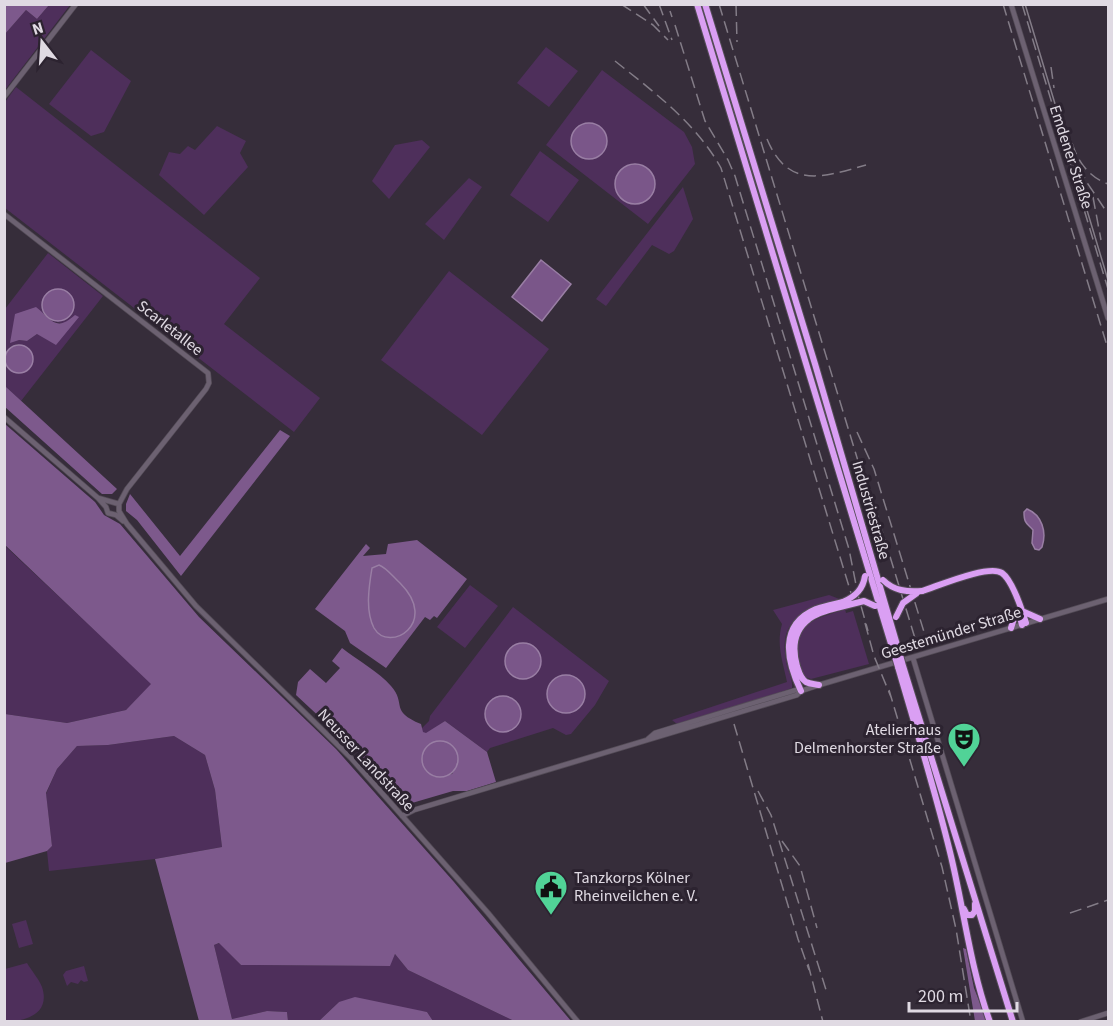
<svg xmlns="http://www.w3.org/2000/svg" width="1113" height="1026" font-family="'Source Sans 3',sans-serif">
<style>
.green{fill:#4e2f5b;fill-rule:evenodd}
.forest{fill:#7d598c;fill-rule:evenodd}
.water{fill:#7a5689;stroke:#997ea4;stroke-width:1.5}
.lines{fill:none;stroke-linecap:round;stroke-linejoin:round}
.secondary-casing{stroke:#544c57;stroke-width:6}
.highway-casing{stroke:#544c57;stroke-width:8}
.secondary{stroke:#6c6171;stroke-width:4.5}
.highway{stroke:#da9ff3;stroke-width:6}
.tram{stroke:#837c87;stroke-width:1.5}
.rail{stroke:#837c87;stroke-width:1.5;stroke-dasharray:12 6;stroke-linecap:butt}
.highway-bridge-casing{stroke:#544c57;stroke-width:8;stroke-linecap:butt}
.highway-bridge{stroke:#da9ff3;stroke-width:6}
.labels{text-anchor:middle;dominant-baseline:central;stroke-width:6;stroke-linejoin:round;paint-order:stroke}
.street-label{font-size:16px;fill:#e0dae3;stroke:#2c2330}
.poi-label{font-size:16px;fill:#e0dae3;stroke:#2c2330;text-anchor:end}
</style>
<rect width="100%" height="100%" fill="#362d3a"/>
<path class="green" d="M49 5H70L5 90V34L26 10 37 19Z
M546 47 578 71 549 107 517 83Z
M91 50 131 81 104 132 91 136 49 104Z
M602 70 684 132 692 147 695 164 648 224 546 145Z
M16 87 260 278 224 324 320 398 294 432 5 208V102Z
M217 126 246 141 240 153 248 167 204 215 159 175 169 152 180 154 188 146 195 150Z
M422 140 430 147 389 199 372 181 395 145Z
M540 151 579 180 548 222 510 195Z
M469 178 482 187 444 240 425 224Z
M683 187 693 219 674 251 669 254 652 245 606 306 596 299Z
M48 253 103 296 21 401 5 386V309ZM54 290C65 290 72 293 74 305L63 320C54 322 48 319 43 310L46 296ZM44 313C50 322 55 323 66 323L37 334 27 341 19 340ZM17 344 33 359 30 367 13 372C1 363 3 349 17 344Z
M449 271 549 349 482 435 381 360Z
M4 545 152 684 126 710 67 723 5 714Z
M470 585 498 606 465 648 437 627Z
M829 595 842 600C807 609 778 617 786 660 787 670 793 678 792 688L771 696 677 724 672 720 787 682C783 662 776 645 782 624L773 610Z
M513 607 609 681 595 705 571 734 566 735 553 728 490 748 487 752 445 721 426 734 422 732V728L429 721 430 716Z
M845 609 846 613 853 611 869 664 811 679 803 676C788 627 802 623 845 609Z
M174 736 205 755 215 790 222 847 155 859 49 871 47 851 52 846 46 794 57 769 77 746 108 745Z
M26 920 33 944 19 948 12 924Z
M220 943 241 965 389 966 395 954 408 970 514 1021H433L427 1012 339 1002 319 1021H288L287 1012 267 1011 232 1019 214 945Z
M27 963C31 970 39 979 42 987 51 1014 25 1022 5 1021V969Z
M84 966 88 981 84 982 81 980 78 984 71 982 67 986 63 975 66 971Z"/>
<path class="forest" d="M5 4H49V5L37 19 26 10 5 34Z
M36 307C52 320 56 332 75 315L79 317 56 345 37 334 27 341 19 340 10 343 15 314Z
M5 386 117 489 112 494H102L5 407Z
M5 424 95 502 104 515 120 524 199 617 336 749 454 882 571 1021H514L408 970 395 954 390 966 241 965 219 943 214 945 232 1019 267 1011 287 1012 288 1021H199L155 859 222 847 215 790 205 755 174 736 108 745 77 746 57 769 46 793 52 846 47 851 5 863V714L67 723 126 710 151 684 5 545Z
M280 430 290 436 181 576 137 520 126 511V504L130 494 180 556Z
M417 540 467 579 437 618 434 616 430 620 425 617 386 668 350 643 345 631 315 609 366 544 370 548 363 556 386 554 388 544Z
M342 648C357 660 379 672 391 686 407 704 389 711 421 724L423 732 426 733 445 721 487 752 496 782 467 791H453L412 803 296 695 298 682 310 669 326 683 340 668 332 661ZM439 741 450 744 458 764 452 774 435 777 425 770Z
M963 948 966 949 974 988 987 1021H975Z
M355 997 427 1012 433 1021H319L339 1002Z"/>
<path class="water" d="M571 141a18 18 0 1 1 36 0a18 18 0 1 1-36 0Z
M615 184a20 20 0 1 1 40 0a20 20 0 1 1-40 0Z
M541 260 571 284 542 321 512 297Z
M42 305a16 16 0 1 1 32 0a16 16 0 1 1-32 0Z
M5 359a14 14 0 1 1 28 0a14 14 0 1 1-28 0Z
M1027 509C1042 515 1047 532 1042 547L1039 550 1035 549 1032 543 1033 530C1027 523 1024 524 1024 512Z
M379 565C387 568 393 577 400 583 440 623 389 654 374 628 365 611 369 586 372 568Z
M505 661a18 18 0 1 1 36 0a18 18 0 1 1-36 0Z
M547 694a19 19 0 1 1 38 0a19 19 0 1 1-38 0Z
M485 714a18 18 0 1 1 36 0a18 18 0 1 1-36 0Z
M422 759a18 18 0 1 1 36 0a18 18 0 1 1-36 0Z"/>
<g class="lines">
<g class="secondary-casing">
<path id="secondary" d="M1011 4 1108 318
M4 97 76 4
M4 214 208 373 209 383 206 389 127 489 119 504
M4 417 98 498 106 507 108 513 116 515 123 521
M98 498 119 504V511L127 524 196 606 351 758 488 913 578 1022
M913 658 1023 1022
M648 739 655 733 796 690 801 691
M402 816 414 810 797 695 801 691 819 685 1108 599
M1080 1022 1108 1013"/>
</g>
<g class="highway-casing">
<path id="highway" d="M697 4 895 657
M705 4 815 364 900 655
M922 591C938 586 989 564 1002 573 1013 581 1022 610 1026 623
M1022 611 1040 619
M1019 613 1022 625
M1011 628 1016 612
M903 666 1013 1022
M898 667C916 729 935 790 950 852 964 909 970 967 990 1022
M819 685C815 684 810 684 806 682 800 678 799 672 797 666 792 648 793 631 809 619 819 611 833 609 844 606
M801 691C787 662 778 625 816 609 825 606 835 604 843 602
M964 909 967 915H972L975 911V904"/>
</g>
<use href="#secondary" class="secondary"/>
<use href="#highway" class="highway"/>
<path class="tram" d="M1025 4 1108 280"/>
<path class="rail" d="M621 4 653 25 668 40
M643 4 659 26
M659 4 672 40
M719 4 869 497
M736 4 737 42
M1003 4 1108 349
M1022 4 1108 289
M670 11 672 17
M675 25 705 121 728 160 735 176 849 549 858 595 868 631
M615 61C655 93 696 123 721 168L851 593
M1051 67 1054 88
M767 139C788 190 824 177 866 165
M1072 143C1078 162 1089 177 1108 184
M1080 167 1086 181 1108 214
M1093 197 1101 240
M857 432 874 469 928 645
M869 488 918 648
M865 623 874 656 891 697
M889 690 942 867 956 929 971 1022
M734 724 798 939 809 970
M758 791 771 815 827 993
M782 841 800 866 817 928
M1070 913 1108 900
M808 964 823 1022"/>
<g class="highway-bridge-casing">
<path id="highway-bridge" d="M883 580C894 591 907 592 922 591
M843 602C856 596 863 589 865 576
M844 606 864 601 875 606
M896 617 903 603 917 593
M900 655 903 666
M895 657 898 667"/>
</g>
<use href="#highway-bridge" class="highway-bridge"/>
</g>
<defs>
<g id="theatre-pin" transform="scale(1.725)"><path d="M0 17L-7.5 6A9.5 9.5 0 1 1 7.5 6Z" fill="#51d397" stroke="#2c2330"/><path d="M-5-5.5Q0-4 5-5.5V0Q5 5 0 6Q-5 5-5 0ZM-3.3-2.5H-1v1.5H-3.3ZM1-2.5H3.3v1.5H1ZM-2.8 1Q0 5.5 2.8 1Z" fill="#111"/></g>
<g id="civic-pin" transform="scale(1.725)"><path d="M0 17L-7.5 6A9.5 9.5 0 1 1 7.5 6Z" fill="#51d397" stroke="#2c2330"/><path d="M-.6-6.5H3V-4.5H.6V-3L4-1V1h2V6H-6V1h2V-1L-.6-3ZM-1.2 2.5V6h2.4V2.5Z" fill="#111"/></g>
</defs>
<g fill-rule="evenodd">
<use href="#theatre-pin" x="964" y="739"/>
<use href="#civic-pin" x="551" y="887"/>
</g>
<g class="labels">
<g class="street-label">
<text transform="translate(1071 157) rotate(72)">Emdener Straße</text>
<text transform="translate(170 328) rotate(38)">Scarletallee</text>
<text transform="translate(871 510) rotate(74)">Industriestraße</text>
<text transform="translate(951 633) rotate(-17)">Geestemünder Straße</text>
<text transform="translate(366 760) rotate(47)">Neusser Landstraße</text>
</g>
<g class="poi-label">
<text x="941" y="730">Atelierhaus<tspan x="941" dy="18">Delmenhorster Straße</tspan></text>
<text x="574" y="878" text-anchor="start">Tanzkorps Kölner<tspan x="574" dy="18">Rheinveilchen e. V.</tspan></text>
</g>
</g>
<rect width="1113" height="1026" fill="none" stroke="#e0dae3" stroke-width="12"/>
<g transform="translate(42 42) rotate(343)" stroke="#2c2330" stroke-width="4.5" paint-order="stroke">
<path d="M0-4.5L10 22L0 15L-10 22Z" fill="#e0dae3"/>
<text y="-9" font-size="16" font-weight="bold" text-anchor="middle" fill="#e0dae3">N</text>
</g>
<path d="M909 1002v9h108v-9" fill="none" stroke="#e0dae3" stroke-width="3"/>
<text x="918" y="1002" font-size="18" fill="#e0dae3" stroke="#2c2330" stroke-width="4.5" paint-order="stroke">200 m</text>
</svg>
